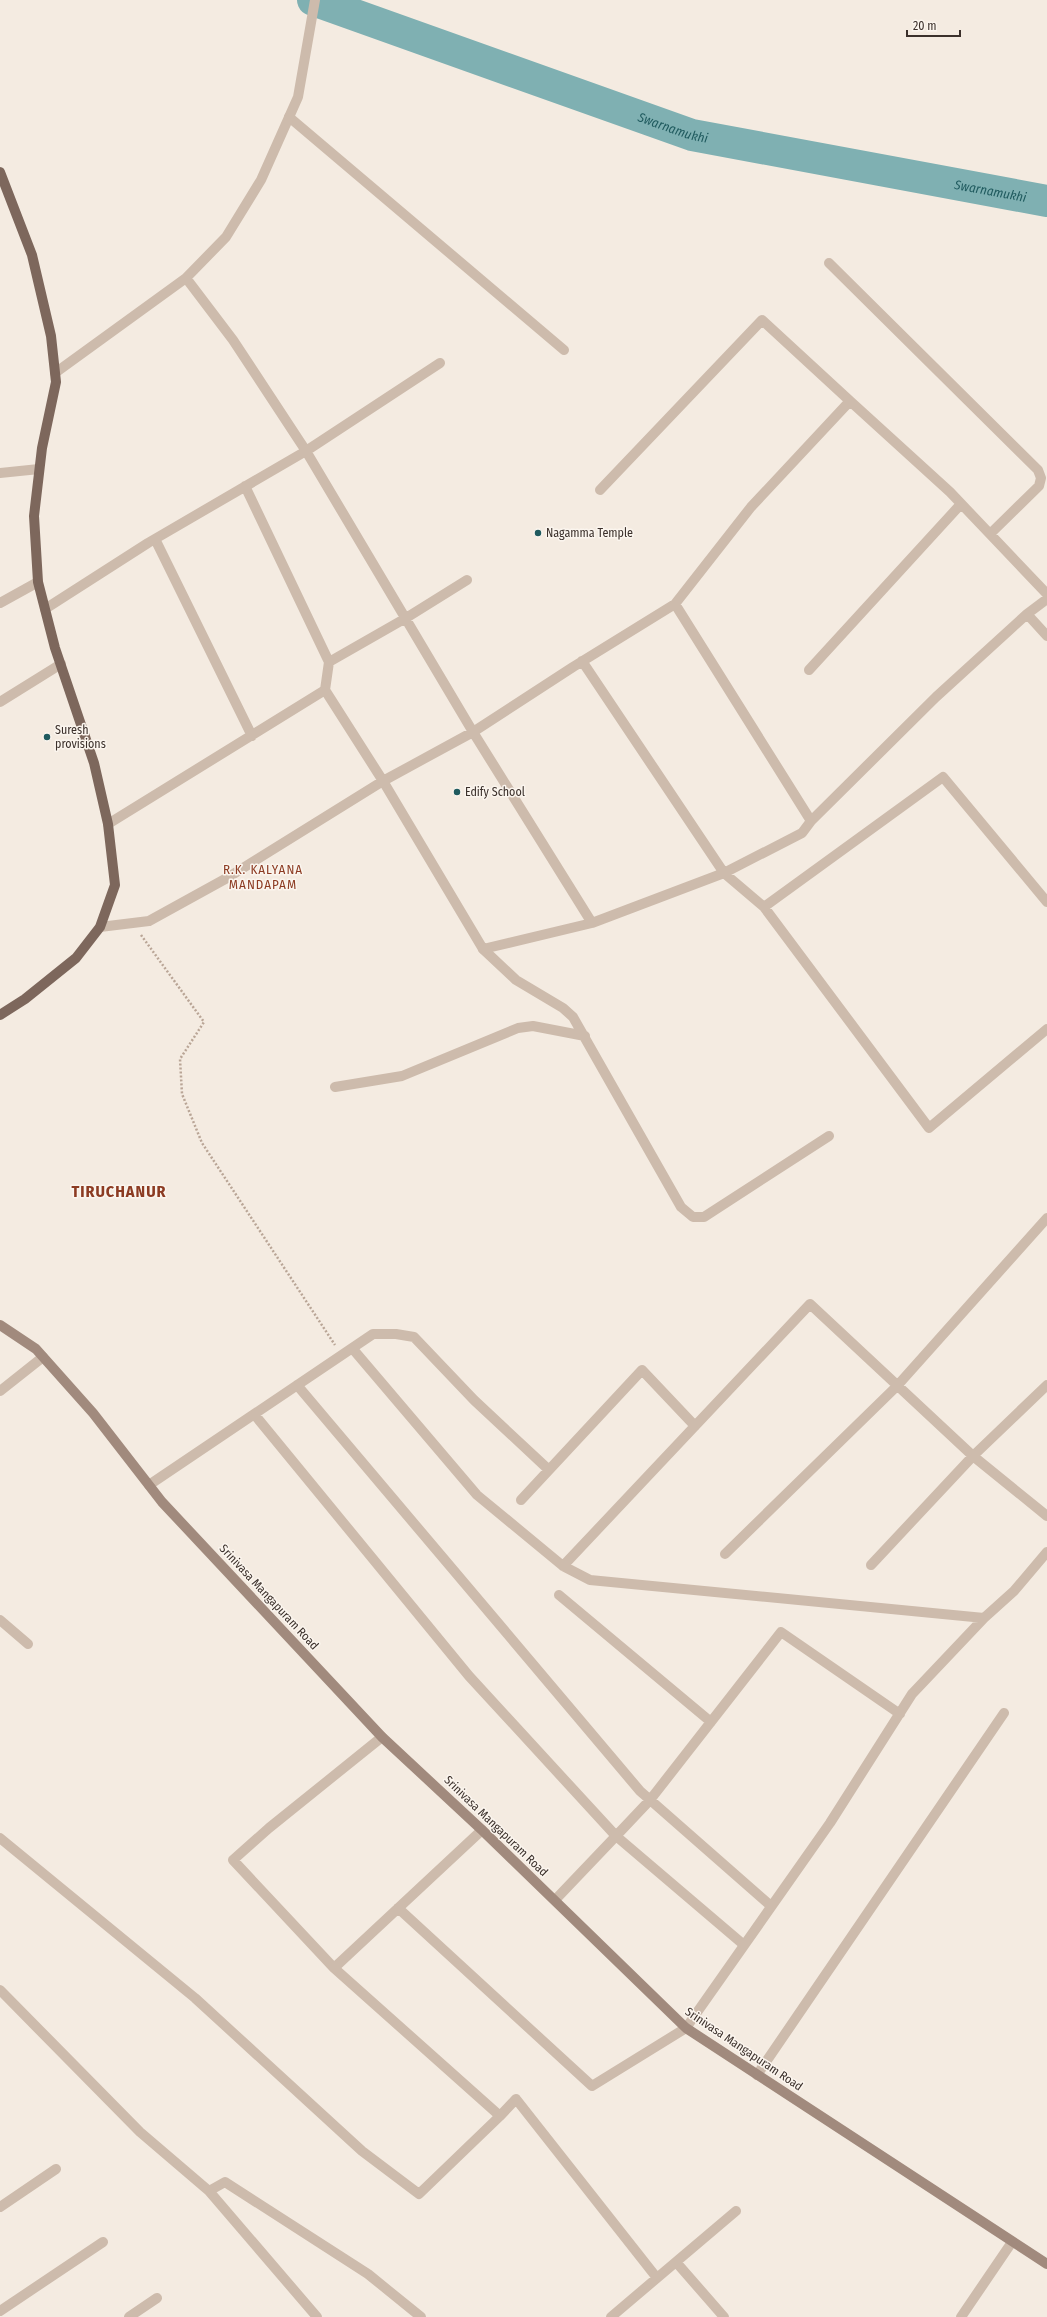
<svg xmlns="http://www.w3.org/2000/svg" width="1047" height="2317" font-family="'Fira Sans Condensed',sans-serif">
<style>
.lines{fill:none;stroke-linecap:round;stroke-linejoin:round}
.river{stroke:#7fb0b2;stroke-width:32}
.path{stroke:#b9a596;stroke-width:2.5;stroke-dasharray:2 2;stroke-linecap:butt}
.lane{stroke:#cdbbac;stroke-width:10}
.street{stroke:#cdbbac;stroke-width:10}
.secondary{stroke:#a18a7d;stroke-width:10}
.primary{stroke:#7d675c;stroke-width:10}
.poi-dot{fill:#1f5a5e;stroke:#fbf5ee;stroke-width:1.5}
.labels{text-anchor:middle;dominant-baseline:central;stroke-width:3;stroke-linejoin:round;paint-order:stroke}
.poi-label{font-size:12px;fill:#3b302b;stroke:#fbf5ee;text-anchor:start}
.street-label{font-size:12px;fill:#3b302b;stroke:#fbf5ee}
.water-label{font-size:13px;font-style:italic;fill:#1f5a5e;stroke:#fbf5ee}
.neighbourhood-label{font-size:13px;letter-spacing:1px;fill:#8c3b22;stroke:#fbf5ee}
.district-label{font-size:16px;font-weight:bold;letter-spacing:1px;fill:#8c3b22;stroke:#fbf5ee}
</style>
<rect width="100%" height="100%" fill="#f4ebe1"/>
<g class="lines">
<path class="river" id="s1" d="M313 0 692 135 1047 201"/>
<path class="path" d="M141 935 204 1022 180 1059 182 1094 202 1143 335 1345"/>
<path class="lane" d="M289 117 564 350
M483 949 516 980 563 1008 573 1017 681 1207 693 1217H704L829 1136
M335 1087 402 1076 518 1028 533 1026 585 1036"/>
<path class="street" d="M829 263 1038 470 1041 478 1039 486 990 534
M186 278 226 237 261 180 298 97 315 0
M440 363 306 451 473 732 592 923
M850 401 950 492 1047 594
M0 473 39 469
M245 486 329 662
M155 539 252 736
M1047 599 1027 614 1047 636
M0 603 38 582
M675 604 811 821
M45 609 148 543 306 451 233 340 186 278 55 373
M582 661 724 873 764 907 943 777 1047 902
M809 670 961 504
M325 690 329 662 406 618 467 580
M0 702 61 664
M108 824 325 690 383 781 483 949 592 923 724 873 802 833 811 821 936 697 1027 614
M764 907 929 1128 1047 1029
M100 927 149 921 227 878 383 781 473 732 573 667 675 604 751 507 850 401 762 320 600 490
M352 1348 477 1495 563 1566 590 1580 984 1618
M297 1385 640 1791 771 1906
M0 1391 43 1357
M254 1414 469 1676 616 1836 555 1900
M149 1485 373 1334H396L414 1337 474 1400 549 1470
M521 1500 642 1370 695 1426
M725 1554 897 1386 1047 1218
M871 1565 973 1456 1047 1516
M563 1566 810 1304 973 1456 1047 1385
M559 1595 711 1722
M0 1620 28 1644
M0 1838 195 1998 362 2151 419 2194 500 2116 334 1968 233 1860 269 1828 382 1737
M398 1908 592 2086 686 2028 830 1823 912 1694 984 1618 1014 1591 1047 1552
M744 1945 616 1836 650 1800 781 1632 900 1714
M334 1968 482 1830
M0 1990 140 2132 209 2191 317 2317
M757 2075 1004 1713
M500 2116 516 2099 657 2278
M209 2191 225 2182 368 2274 421 2317
M0 2207 56 2169
M676 2262 724 2317
M0 2311 103 2242
M129 2317 157 2298
M611 2317 736 2211
M961 2317 1012 2242"/>
<path class="secondary" d="M0 1325 36 1349 93 1413 162 1502 382 1737 482 1830 686 2028 1047 2264"/>
<path class="primary" d="M0 172 32 255 51 336 56 382 42 448 34 516 38 582 55 648 94 763 108 824 115 885 100 927 76 958 25 999 0 1015"/>
</g>
<g class="poi-dot">
<circle cx="538" cy="533" r="4"/>
<circle cx="47" cy="737" r="4"/>
<circle cx="457" cy="792" r="4"/>
</g>
<g class="labels">
<g class="poi-label">
<text x="546" y="533">Nagamma Temple</text>
<text x="55" y="730">Suresh<tspan x="55" dy="14">provisions</tspan></text>
<text x="465" y="792">Edify School</text>
</g>
<g class="street-label">
<text transform="translate(269 1597) rotate(47)">Srinivasa Mangapuram Road</text>
<text transform="translate(496 1826) rotate(44)">Srinivasa Mangapuram Road</text>
<text transform="translate(744 2049) rotate(34)">Srinivasa Mangapuram Road</text>
</g>
<g class="water-label">
<text stroke="none"><textPath href="#s1" startOffset="382">Swarnamukhi</textPath></text>
<text stroke="none"><textPath href="#s1" startOffset="706">Swarnamukhi</textPath></text>
</g>
<g class="neighbourhood-label">
<text x="263" y="869">R.K. KALYANA<tspan x="263" dy="15">MANDAPAM</tspan></text>
</g>
<g class="district-label">
<text x="119" y="1191">TIRUCHANUR</text>
</g>
</g>
<path d="M907 30v6h53v-6" fill="none" stroke="#3b302b" stroke-width="2"/>
<text x="913" y="30" font-size="12" fill="#3b302b" stroke="#fbf5ee" stroke-width="3" paint-order="stroke">20 m</text>
</svg>
